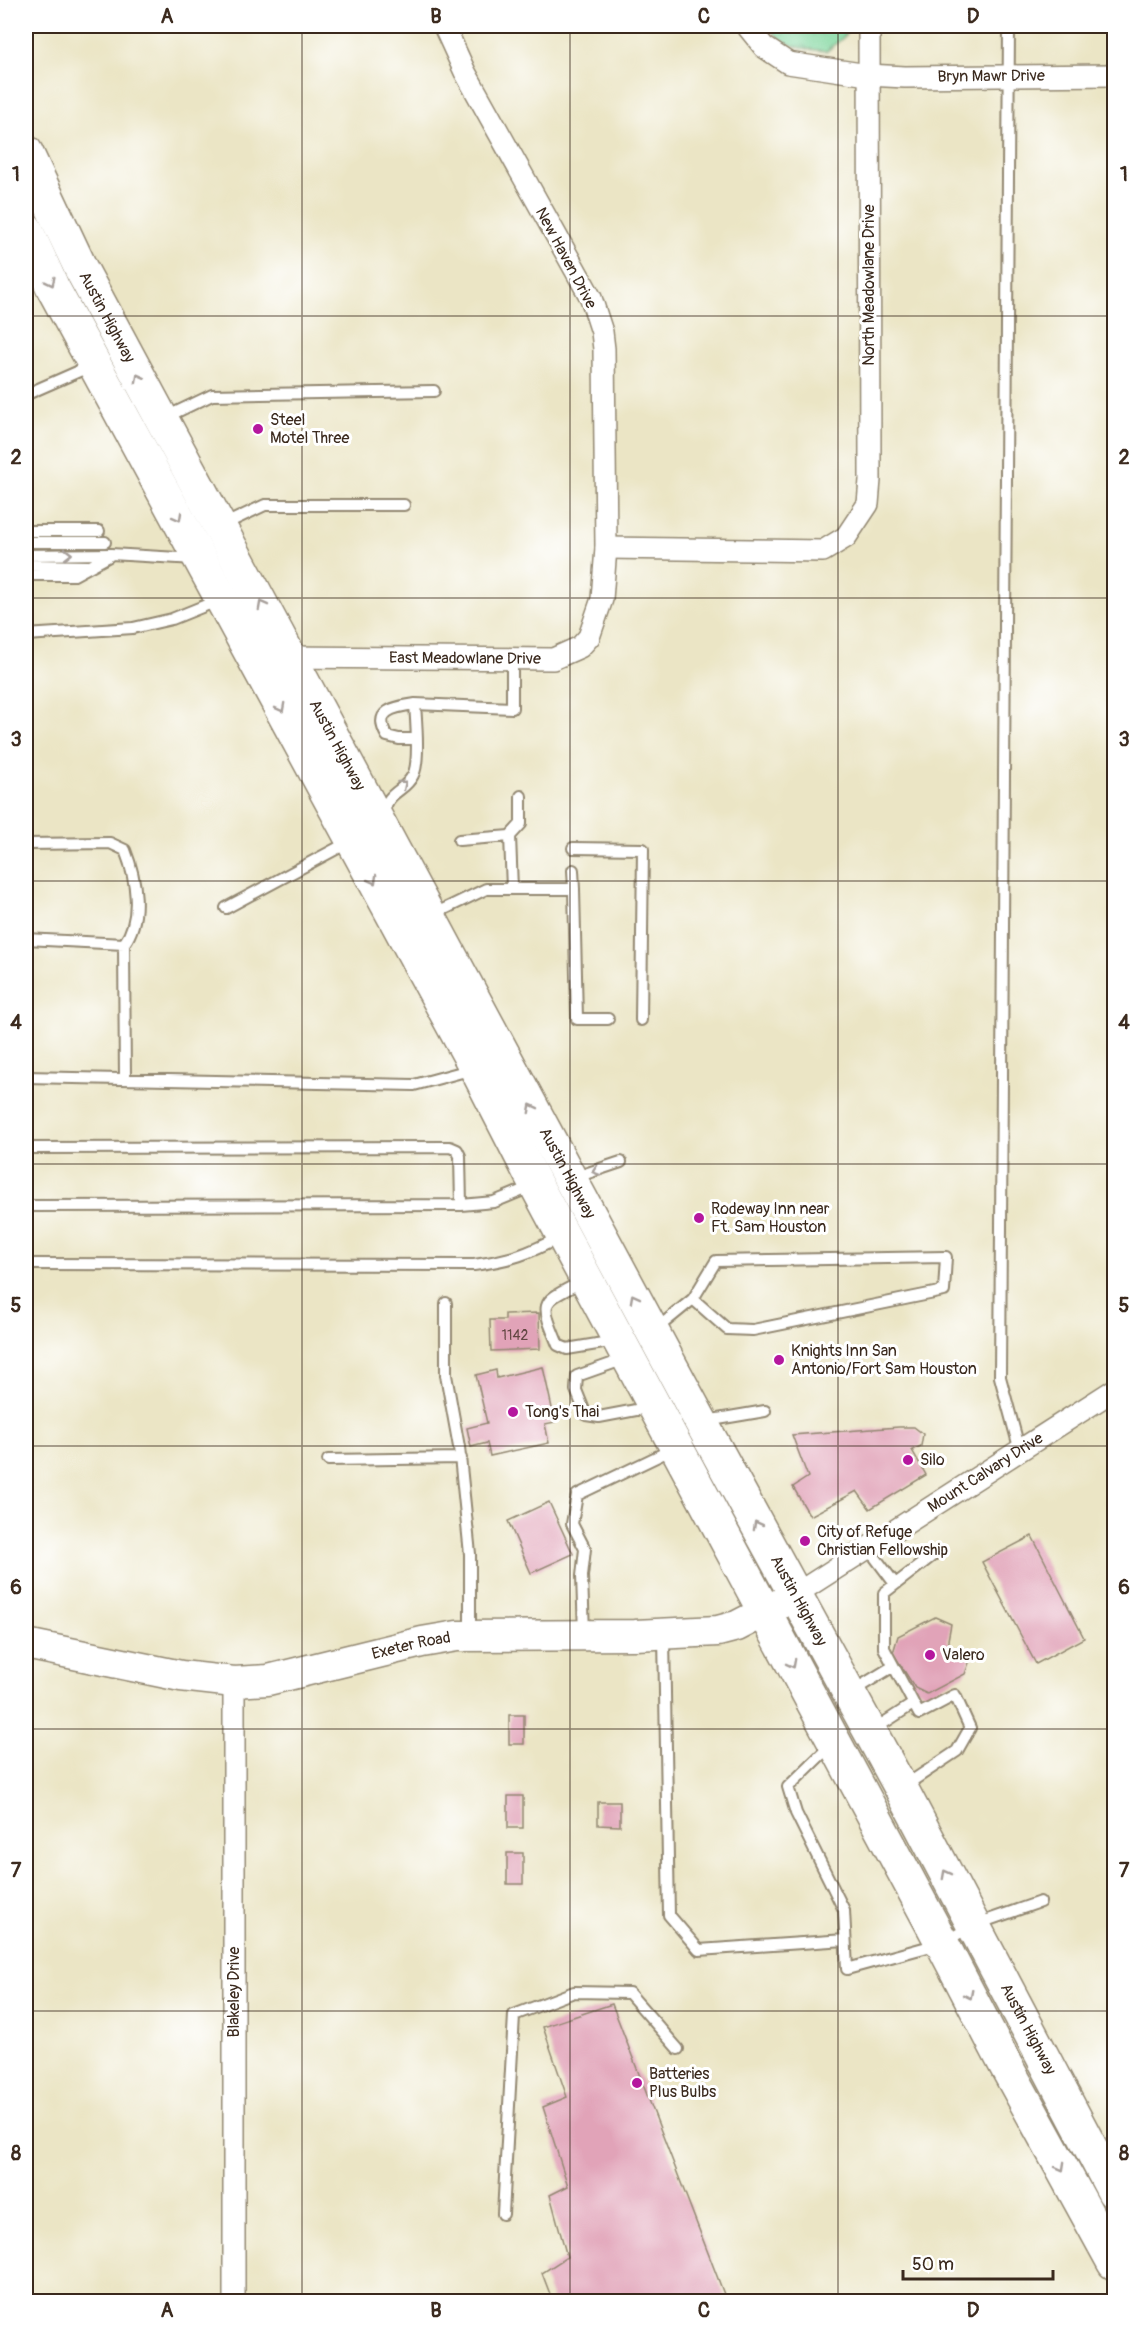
<svg xmlns="http://www.w3.org/2000/svg" width="1140" height="2327" font-family="Pangolin,sans-serif">
<style>
.park{fill:url(#park-crowns);stroke:#5c805c;stroke-width:1.5}
.building{fill:#e1a3b8}
.lines{fill:none;stroke-linecap:round;stroke-linejoin:round}
.lane-casing{stroke:#938872;stroke-width:14}
.street-casing{stroke:#938872;stroke-width:24}
.secondary-casing{stroke:#938872;stroke-width:33}
.primary-casing{stroke:#938872;stroke-width:36}
.lane{stroke:#fff;stroke-width:10}
.street{stroke:#fff;stroke-width:21}
.secondary{stroke:#fff;stroke-width:30}
.primary{stroke:#fff;stroke-width:33}
.oneway{stroke:#a79f9a}
.grid{fill:none;stroke:#3b2a1e;stroke-width:1.5;stroke-opacity:0.55}
.poi-dot{fill:#b5179e;stroke:#fff;stroke-width:2}
.labels{text-anchor:middle;dominant-baseline:central;stroke-width:6;stroke-linejoin:round;paint-order:stroke}
.number-label{font-size:14px;fill:#644844}
.street-label{font-size:16px;fill:#3b2a1e;stroke:#fff}
.poi-label{font-size:16px;fill:#3b2a1e;stroke:#fff;text-anchor:start}
.neatline{fill:none;stroke:#3b2a1e;stroke-width:2}
.grid-label{font-size:20px;text-anchor:middle;font-weight:bold;fill:#3b2a1e}
</style>
<defs>
<pattern id="park-crowns" width="20" height="18" patternUnits="userSpaceOnUse" patternTransform="scale(1.5)"><rect width="20" height="18" fill="#7dd59b"/><path d="M2 6a3 3 0 1 1 6 0M12 15a3 3 0 1 1 6 0" fill="none" stroke="#6db785"/></pattern>
</defs>
<rect width="100%" height="100%" fill="#fff"/>
<filter id="ink" filterUnits="userSpaceOnUse"><feTurbulence type="fractalNoise" baseFrequency=".0167" numOctaves="2"/><feDisplacementMap in="SourceGraphic" scale="12" xChannelSelector="R" yChannelSelector="G"/><feConvolveMatrix kernelMatrix="1 2 1 2 8 2 1 2 1" color-interpolation-filters="sRGB"/></filter>
<filter id="wash" filterUnits="userSpaceOnUse"><feTurbulence type="fractalNoise" baseFrequency=".008" numOctaves="4" result="noise"/><feDisplacementMap in="SourceGraphic" scale="24" xChannelSelector="R" yChannelSelector="G"/><feGaussianBlur stdDeviation="1.35" result="paint"/><feColorMatrix in="noise" values="0 0 0 0 0 0 0 0 0 0 0 0 0 0 0 0 0 1.4 0 .05"/><feComposite in="paint" operator="in"/></filter>
<g filter="url(#wash)">
<rect width="100%" height="100%" fill="#ebe5c5"/>
<path class="park" d="M768 26H849L845 36 827 51C801 49 783 47 768 26Z"/>
<g id="blocks">
<path class="building" d="M539 1313 540 1349 491 1351 490 1320H505V1314Z
M543 1367 555 1422 545 1424 549 1443 490 1456 487 1443 471 1447 467 1428 487 1423 476 1375 496 1370 497 1378Z
M899 1427H914L923 1434 921 1446 912 1450 926 1475 870 1509 857 1491 810 1516 793 1487 808 1477 792 1435Z
M549 1502 573 1554 531 1573 508 1521Z
M1032 1536 1084 1638 1036 1664 982 1562Z
M935 1617 951 1624 948 1640 953 1651 971 1657 965 1674 927 1694 915 1688 893 1653 898 1636Z
M509 1715H524V1744H509Z
M508 1796H523V1828H508Z
M598 1802H620V1826L598 1825Z
M507 1853H523V1884H507Z
M612 2004 727 2302H553L542 2273 567 2257 550 2195 568 2186 543 2107 567 2097 543 2027Z"/>
</g>
</g>
<g filter="url(#ink)">
<use href="#blocks" fill-opacity="0" stroke="#938872" stroke-width="1.5"/>
<g class="lines">
<g class="lane-casing">
<path id="lane" d="M1009 26 1000 1377 1020 1451
M26 391 27 394 93 365
M164 418 212 395 434 391
M223 525 265 505H404
M26 531H99
M26 542H105
M26 555 111 554 195 559
M26 565 88 566
M26 575H74L109 556
M26 635 133 628 172 619 219 600
M415 704C395 707 372 710 387 736L399 739H416
M383 815C388 789 404 793 413 775 420 763 416 720 415 704L512 708V659
M510 836 521 824V796
M459 840 510 836 512 889
M26 844 110 843 125 850C136 878 143 918 124 944L26 939
M573 848 643 849 641 1020
M573 870 574 889
M226 908 349 842
M432 915 486 889H574L577 1019H608
M124 944 125 1079
M26 1077 414 1085 473 1069
M26 1148 450 1147 457 1150 460 1156 461 1205 26 1206
M573 1178 621 1162
M461 1205 494 1202 533 1186
M26 1264 474 1265C511 1260 528 1254 560 1237
M583 1281C541 1303 539 1299 558 1345L567 1349 615 1341
M446 1303V1375L459 1447 470 1554V1635
M655 1330 693 1299 716 1261 946 1257 944 1291 753 1330 727 1329 693 1299
M625 1359 577 1376 576 1390 586 1415 599 1417 652 1407
M706 1421 765 1411
M328 1460 461 1458
M868 1548 895 1584
M584 1633 582 1576 585 1549 572 1524 577 1495 673 1449
M664 1637 669 1915 699 1950 845 1940
M851 1692 892 1667
M873 1730 913 1704
M832 1744 788 1787 796 1813 844 1910 847 1969 942 1943 974 1925 1040 1902
M903 1787 957 1751 970 1728 955 1695 919 1714 884 1648V1593L932 1556
M503 2214 514 2015 574 1992 629 1993 678 2049"/>
</g>
<g class="street-casing">
<g id="street">
<path id="s1" d="M747 26 764 47 788 63 868 75 905 77 1114 75"/>
<path d="M606 548 823 551 846 537 868 504 870 480 869 26"/>
<path id="s2" d="M281 657 553 659 580 647 589 637 602 599 606 548 604 349 602 332 591 298 465 72 444 26"/>
<path id="s3" d="M796 1594 1114 1390"/>
<path d="M234 2302V1682"/>
</g>
</g>
<g class="secondary-casing">
<g id="secondary">
<path id="s4" d="M26 1644 181 1676 234 1682 268 1680 422 1642 457 1636 635 1635 718 1631 737 1626 787 1600"/>
</g>
</g>
<g class="primary-casing">
<g id="primary">
<path id="s5" d="M26 152 81 269 701 1422 901 1788 1114 2192"/>
<path d="M26 229 53 288 476 1068 536 1185 942 1943 1006 2066 1114 2263"/>
</g>
</g>
<use href="#lane" class="lane"/>
<use href="#street" class="street"/>
<use href="#secondary" class="secondary"/>
<use href="#primary" class="primary"/>
</g>
<defs><path id="oneway-chevron" d="M-2-3.5L2.5 0L-2 3.5" fill="none" stroke-width="1.6" stroke-linecap="round" stroke-linejoin="round" transform="scale(1.5)"/></defs>
<g class="oneway">
<use href="#oneway-chevron" transform="translate(51 282) rotate(64)"/>
<use href="#oneway-chevron" transform="translate(139 378) rotate(-118)"/>
<use href="#oneway-chevron" transform="translate(178 517) rotate(61)"/>
<use href="#oneway-chevron" transform="translate(68 554)"/>
<use href="#oneway-chevron" transform="translate(262 605) rotate(-118)"/>
<use href="#oneway-chevron" transform="translate(281 708) rotate(62)"/>
<use href="#oneway-chevron" transform="translate(403 784) rotate(-40)"/>
<use href="#oneway-chevron" transform="translate(373 880) rotate(61)"/>
<use href="#oneway-chevron" transform="translate(532 1108) rotate(-118)"/>
<use href="#oneway-chevron" transform="translate(596 1171) rotate(162)"/>
<use href="#oneway-chevron" transform="translate(634 1298) rotate(-118)"/>
<use href="#oneway-chevron" transform="translate(757 1525) rotate(-119)"/>
<use href="#oneway-chevron" transform="translate(792 1664) rotate(62)"/>
<use href="#oneway-chevron" transform="translate(946 1874) rotate(-118)"/>
<use href="#oneway-chevron" transform="translate(969 1995) rotate(63)"/>
<use href="#oneway-chevron" transform="translate(1061 2167) rotate(61)"/>
</g>
</g>
<path class="grid" d="M302 26V2302M570 26V2302M838 26V2302M26 316H1114M26 598H1114M26 881H1114M26 1164H1114M26 1446H1114M26 1729H1114M26 2011H1114"/>
<g class="poi-dot">
<circle cx="258" cy="429" r="6"/>
<circle cx="699" cy="1218" r="6"/>
<circle cx="779" cy="1360" r="6"/>
<circle cx="513" cy="1412" r="6"/>
<circle cx="908" cy="1460" r="6"/>
<circle cx="805" cy="1541" r="6"/>
<circle cx="930" cy="1655" r="6"/>
<circle cx="637" cy="2083" r="6"/>
</g>
<g class="labels">
<g class="number-label">
<text x="515" y="1335">1142</text>
</g>
<g class="street-label">
<text stroke="none"><textPath href="#s1" startOffset="260">Bryn Mawr Drive</textPath></text>
<text transform="translate(566 258) rotate(62)">New Haven Drive</text>
<text transform="translate(869 285) rotate(-90)">North Meadowlane Drive</text>
<text stroke="none"><textPath href="#s5" startOffset="184">Austin Highway</textPath></text>
<text stroke="none"><textPath href="#s2" startOffset="184">East Meadowlane Drive</textPath></text>
<text stroke="none"><textPath href="#s5" startOffset="670">Austin Highway</textPath></text>
<text stroke="none"><textPath href="#s5" startOffset="1156">Austin Highway</textPath></text>
<text stroke="none"><textPath href="#s3" startOffset="225">Mount Calvary Drive</textPath></text>
<text stroke="none"><textPath href="#s5" startOffset="1642">Austin Highway</textPath></text>
<text stroke="none"><textPath href="#s4" startOffset="393">Exeter Road</textPath></text>
<text transform="translate(234 1992) rotate(-90)">Blakeley Drive</text>
<text stroke="none"><textPath href="#s5" startOffset="2128">Austin Highway</textPath></text>
</g>
<g class="poi-label">
<text x="270" y="420">Steel<tspan x="270" dy="18">Motel Three</tspan></text>
<text x="711" y="1209">Rodeway Inn near<tspan x="711" dy="18">Ft. Sam Houston</tspan></text>
<text x="791" y="1351">Knights Inn San<tspan x="791" dy="18">Antonio/Fort Sam Houston</tspan></text>
<text x="525" y="1412">Tong's Thai</text>
<text x="920" y="1460">Silo</text>
<text x="817" y="1532">City of Refuge<tspan x="817" dy="18">Christian Fellowship</tspan></text>
<text x="942" y="1655">Valero</text>
<text x="649" y="2074">Batteries<tspan x="649" dy="18">Plus Bulbs</tspan></text>
</g>
</g>
<rect width="1140" height="2327" fill="none" stroke="#fff" stroke-width="66"/>
<path d="M903 2270v9h150v-9" fill="none" stroke="#3b2a1e" stroke-width="3"/>
<text x="912" y="2270" font-size="18" fill="#3b2a1e" stroke="#ffffff" stroke-width="4.5" paint-order="stroke">50 m</text>
<rect x="33" y="33" width="1074" height="2261" class="neatline"/>
<g class="grid-label">
<text x="167" y="23">A</text>
<text x="436" y="23">B</text>
<text x="704" y="23">C</text>
<text x="973" y="23">D</text>
<text x="16" y="181">1</text>
<text x="1124" y="181">1</text>
<text x="16" y="464">2</text>
<text x="1124" y="464">2</text>
<text x="16" y="746">3</text>
<text x="1124" y="746">3</text>
<text x="16" y="1029">4</text>
<text x="1124" y="1029">4</text>
<text x="16" y="1312">5</text>
<text x="1124" y="1312">5</text>
<text x="16" y="1594">6</text>
<text x="1124" y="1594">6</text>
<text x="16" y="1877">7</text>
<text x="1124" y="1877">7</text>
<text x="16" y="2160">8</text>
<text x="1124" y="2160">8</text>
<text x="167" y="2317">A</text>
<text x="436" y="2317">B</text>
<text x="704" y="2317">C</text>
<text x="973" y="2317">D</text>
</g>
</svg>
